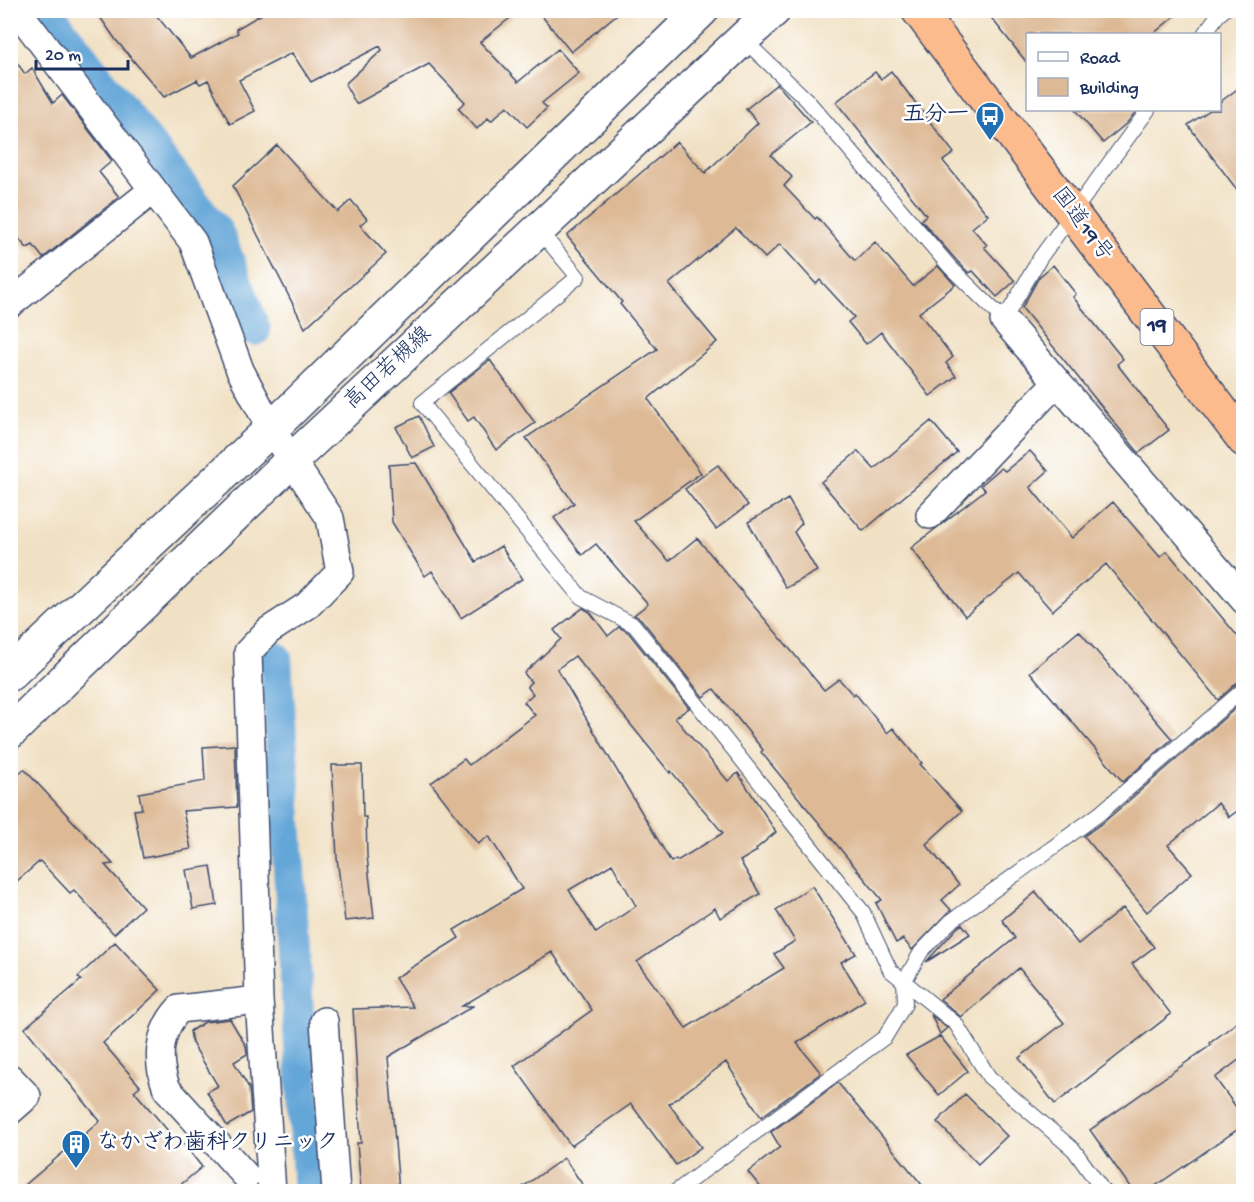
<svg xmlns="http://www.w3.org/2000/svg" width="1254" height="1202" font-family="'Gochi Hand','Klee One',sans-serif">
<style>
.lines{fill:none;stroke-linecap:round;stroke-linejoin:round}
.canal{stroke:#64a6d8;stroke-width:32}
.building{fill:#ddb995;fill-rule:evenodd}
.service-casing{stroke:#3b4a6d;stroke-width:16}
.minor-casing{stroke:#3b4a6d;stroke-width:30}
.tertiary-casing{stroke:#3b4a6d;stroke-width:36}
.trunk-casing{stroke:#3b4a6d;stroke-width:36}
.service{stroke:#fff;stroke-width:14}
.minor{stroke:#fff;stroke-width:27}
.tertiary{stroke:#fff;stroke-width:33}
.trunk{stroke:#fbbb8d;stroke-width:33}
.labels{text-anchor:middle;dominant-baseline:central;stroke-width:5;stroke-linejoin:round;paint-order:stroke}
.shield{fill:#fff;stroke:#5f6d8e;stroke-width:1.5}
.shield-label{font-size:21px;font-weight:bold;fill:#1b2f5e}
.poi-label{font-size:22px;font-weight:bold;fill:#1b2f5e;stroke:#fff;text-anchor:end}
.street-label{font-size:22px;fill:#1b2f5e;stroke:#fff}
</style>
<rect width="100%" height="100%" fill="#fff"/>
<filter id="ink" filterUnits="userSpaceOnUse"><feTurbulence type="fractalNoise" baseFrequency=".0167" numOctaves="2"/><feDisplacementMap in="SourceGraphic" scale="12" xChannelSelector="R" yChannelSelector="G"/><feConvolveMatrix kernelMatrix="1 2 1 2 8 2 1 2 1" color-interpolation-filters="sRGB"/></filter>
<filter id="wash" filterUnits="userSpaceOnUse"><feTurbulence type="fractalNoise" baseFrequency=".008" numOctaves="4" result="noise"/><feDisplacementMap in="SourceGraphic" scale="24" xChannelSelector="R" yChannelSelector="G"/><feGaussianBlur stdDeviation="1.35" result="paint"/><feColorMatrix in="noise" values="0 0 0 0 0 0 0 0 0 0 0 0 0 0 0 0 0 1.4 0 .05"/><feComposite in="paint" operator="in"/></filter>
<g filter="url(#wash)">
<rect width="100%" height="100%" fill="#f1e1c4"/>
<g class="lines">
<path class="canal" d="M46 10 218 233 255 330
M276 658 309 1192"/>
</g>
<g id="blocks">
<path class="building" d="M95 10H152L191 58 238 33 236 29 269 10H520L480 42 518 82 558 49 579 73 542 103 547 108 527 127 507 106 491 121 488 118 477 129 458 108 465 102 429 64 356 104 345 84 382 50 380 46 311 82 292 53 239 80 255 111 230 124 208 80 200 84 197 80 164 97 116 40Z
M537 10H622L571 52Z
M985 10H1182L1153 34H1028V64Z
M10 53 25 74 32 68 53 103 62 95 112 161 99 172 119 197 43 258 33 245 27 248 10 229Z
M891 71 954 153 943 161 988 215 972 228 987 245 984 247 1015 281 997 297 973 271 969 273 957 261 921 220 926 215 836 102 875 72 881 79Z
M777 84 811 122 771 155 792 177 784 186 815 219 817 217 855 261 875 242 913 286 938 266 955 285 919 313 953 357 946 363 956 376 930 396 881 332 866 344 848 322 854 317 820 280 816 284 780 244 765 258 736 228 669 284 717 342 648 399 701 473 634 521 669 561 697 538 824 690 839 679 853 695 855 693 887 733 893 728 922 763 920 764 962 811 926 844 959 885 942 900 951 910 912 950 903 939 896 943 876 903 882 900 761 752 763 750 714 689 703 697 641 619 634 615 648 604 596 544 582 555 554 518 574 503 526 438 657 349 620 304 622 302 567 236 677 142 705 173 758 123 746 109Z
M1244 84V199L1188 125 1210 110H1220V102Z
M1075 110H1137L1127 123 1103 143Z
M277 145 338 212 351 200 367 219 360 225 386 254 305 328 233 186Z
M1053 265 1076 294 1073 297 1123 359 1117 364 1169 430 1139 453 1022 308 1039 277Z
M490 360 535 423 496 450 474 417 468 421 448 393Z
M419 416 434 447 412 458 396 427Z
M931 421 957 452 863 531 821 482 858 451 874 469Z
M1030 451 1048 471 1030 487 1072 538 1113 502 1160 557 1167 551 1244 644V680L1238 682 1218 700 1106 564 1052 611 1019 573 965 616 911 548 985 490 981 485 1001 468 1005 471Z
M416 463 476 562 501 546 522 579 461 618 432 571 425 576 392 522 389 465Z
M718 465 748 505 716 529 685 489Z
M788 499 802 523 794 532 817 571 786 588 748 522Z
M583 608 590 612 608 636 619 627 628 632 689 708 675 718 728 781 738 773 776 832 756 849 757 851 740 861 760 894 720 918 715 908 637 962 686 1028 784 968 774 954 795 941 776 910 812 886 856 954 841 962 865 1000 797 1043 821 1073 761 1117 726 1062 669 1104 701 1147 676 1165 631 1104 571 1146 514 1066 592 1010 552 952 462 1006H473L388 1057 399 1191H361L357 1143H361L353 1009 413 1007 395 978 459 938 454 930 522 889 489 836 478 844 431 783 464 759 469 765 535 715 524 702 533 694 527 686 531 682 524 673 561 639 554 630ZM575 656 670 773 671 771 723 833 677 861 676 859 671 862 557 669ZM612 864 636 906 596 933 569 890Z
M1079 631 1172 739 1123 782 1030 672Z
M1244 701V806L1229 817 1218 803 1168 845 1192 873 1147 912 1084 836 1105 821Z
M235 745 237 807 183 811 191 849 143 858 134 810 142 809 139 793 205 781 203 747Z
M332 765H362L363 817H366L367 856 374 918 345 921 337 858Z
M24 769 113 864 105 865 143 907 114 934 74 890 70 893 40 861 10 887V781Z
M211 866 217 905 193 909 186 870Z
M1036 892 1078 944 1123 908 1154 947 1132 964 1171 1014 1055 1104 1019 1058 1064 1023 1019 968 961 1017 940 999 1015 938 1002 920Z
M962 924 970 934 926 962 956 929Z
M115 942 160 990 103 1043 140 1086 134 1091 175 1139 178 1137 202 1167 173 1191H18L100 1121 25 1028 81 980 78 977Z
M931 1015 947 1028 940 1034Z
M1244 1017V1056L1215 1078 1244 1118V1125L1148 1191H1133L1090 1130 1211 1045 1210 1043Z
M230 1019 246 1046 247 1054 234 1062 249 1088 251 1112 227 1126 207 1092 218 1086 192 1043 190 1031 205 1022Z
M940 1036 968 1071 939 1095 906 1055Z
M838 1083 927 1191H764L748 1172 780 1147 771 1132Z
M965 1094 1007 1136 978 1164 937 1122Z
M564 1158 587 1191H517Z"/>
</g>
</g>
<g filter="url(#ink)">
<use href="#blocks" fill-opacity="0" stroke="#3b4a6d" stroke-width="1.5"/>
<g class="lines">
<g class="service-casing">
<path id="service" d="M929 25 948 10
M1204 34 1218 15 1224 10
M743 39 807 100 950 267 1004 320 1040 258 1148 110
M538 229 578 277 422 403 581 597 634 625 863 912 890 970 956 1024 989 1077 1074 1150 1104 1192
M675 1192 885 1037 905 1004 904 982 921 952 950 922 1099 814 1244 689"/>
</g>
<g class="minor-casing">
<path id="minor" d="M17 10 193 242 240 370 271 429 330 518 340 572 308 605 268 631 248 652 259 1000 272 1192
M10 304 153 190
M1004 320 1244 600
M930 515 1057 382
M324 1021 336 1192
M10 1078 27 1096 10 1111
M246 1176 167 1089C156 1061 158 1032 179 1009L259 1000"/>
</g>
<g class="tertiary-casing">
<path id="tertiary" d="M10 674 271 429 702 10
M10 732 293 459 774 10"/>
</g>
<g class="trunk-casing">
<path id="trunk" d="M918 10 1244 440"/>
</g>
<use href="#service" class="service"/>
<use href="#minor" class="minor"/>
<use href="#tertiary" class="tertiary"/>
<use href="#trunk" class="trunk"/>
</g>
</g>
<defs>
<g id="bus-pin" transform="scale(1.5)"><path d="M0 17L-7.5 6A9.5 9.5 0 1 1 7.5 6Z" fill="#1f6fb2" stroke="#fff"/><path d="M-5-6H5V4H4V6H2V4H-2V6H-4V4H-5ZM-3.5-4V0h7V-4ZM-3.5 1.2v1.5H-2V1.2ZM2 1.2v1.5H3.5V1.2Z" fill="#fff"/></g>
<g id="building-pin" transform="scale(1.5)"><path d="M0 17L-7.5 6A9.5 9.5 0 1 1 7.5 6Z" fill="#1f6fb2" stroke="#fff"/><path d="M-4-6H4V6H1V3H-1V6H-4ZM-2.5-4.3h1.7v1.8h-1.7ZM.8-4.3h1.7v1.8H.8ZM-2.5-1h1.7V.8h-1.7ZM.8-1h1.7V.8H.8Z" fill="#fff"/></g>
</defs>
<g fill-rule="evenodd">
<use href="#bus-pin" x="990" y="116"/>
<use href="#building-pin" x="76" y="1144"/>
</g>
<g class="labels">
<rect class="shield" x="1140.5" y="309" width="33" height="36" rx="4.5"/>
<g class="shield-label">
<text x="1157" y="327">19</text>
</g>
<g class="poi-label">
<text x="969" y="116">五分一</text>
<text x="97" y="1144" text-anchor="start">なかざわ歯科クリニック</text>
</g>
<g class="street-label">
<text transform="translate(1081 225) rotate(53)">国道19号</text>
<text transform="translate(389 369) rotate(-43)">高田若槻線</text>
</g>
</g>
<rect width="1254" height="1202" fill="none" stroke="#fff" stroke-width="36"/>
<rect x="1026" y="33" width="195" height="78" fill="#ffffff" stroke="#a4acbf" stroke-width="1.5"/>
<rect x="1038" y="52" width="30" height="9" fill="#ffffff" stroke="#a4acbf" stroke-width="1.5"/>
<text x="1080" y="63" font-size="18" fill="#1b2f5e">Road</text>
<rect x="1038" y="78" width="30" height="18" fill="#ddb995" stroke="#a4acbf" stroke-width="1.5"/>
<text x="1080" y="93" font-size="18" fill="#1b2f5e">Building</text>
<path d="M36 60v9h92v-9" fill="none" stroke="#1b2f5e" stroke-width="3"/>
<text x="45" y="60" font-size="18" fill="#1b2f5e" stroke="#ffffff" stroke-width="4.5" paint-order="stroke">20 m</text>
</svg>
